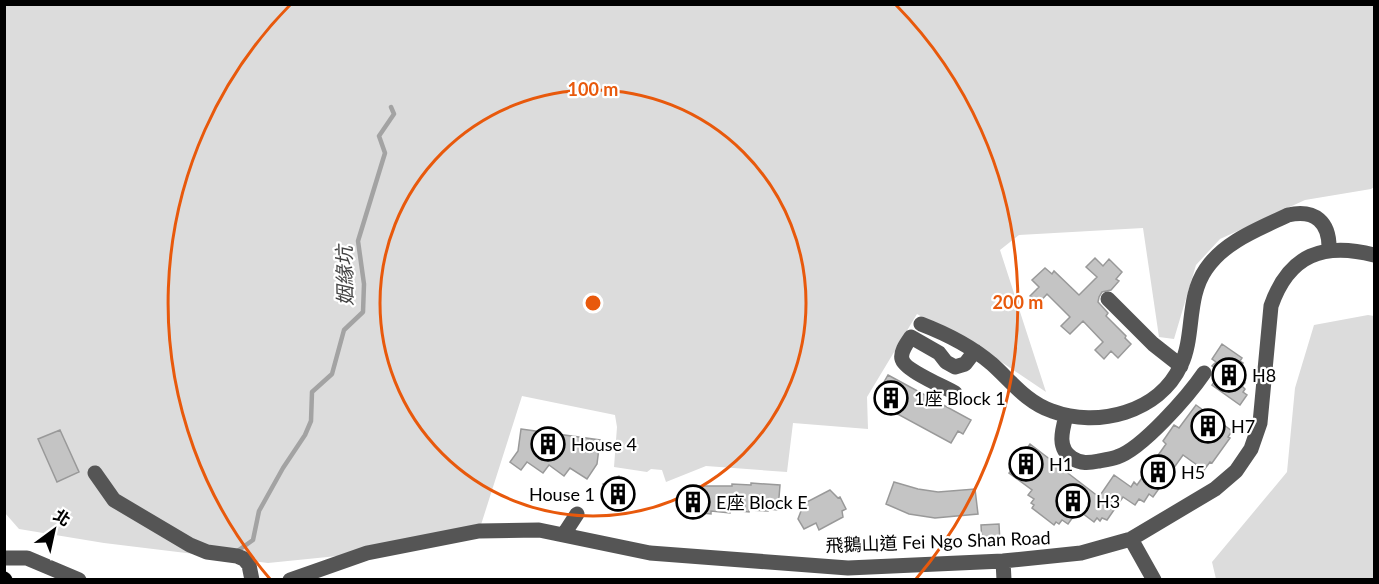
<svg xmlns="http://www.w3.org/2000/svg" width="1379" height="584" font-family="Lato,'Noto Sans TC',sans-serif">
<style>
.green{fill:#dcdcdc}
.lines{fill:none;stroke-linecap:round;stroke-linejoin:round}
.stream{stroke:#a3a3a3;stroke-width:4.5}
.building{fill:#c4c4c4;stroke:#999;stroke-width:1.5}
.major-casing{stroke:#dbdbdb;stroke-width:16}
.minor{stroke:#555;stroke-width:15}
.major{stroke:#000;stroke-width:15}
.ring{fill:none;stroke:#e8590c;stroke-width:3}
.labels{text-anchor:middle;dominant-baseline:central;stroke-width:4.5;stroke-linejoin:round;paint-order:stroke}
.poi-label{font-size:18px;fill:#000;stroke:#fff;text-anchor:start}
.street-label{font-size:18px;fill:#000;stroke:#fff}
.water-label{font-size:20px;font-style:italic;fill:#444;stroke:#fff}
.centre{fill:#e8590c;stroke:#fff;stroke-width:3}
.ring-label{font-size:18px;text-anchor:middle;font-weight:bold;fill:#e8590c;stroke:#fff;stroke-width:4.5;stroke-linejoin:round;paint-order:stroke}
</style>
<rect width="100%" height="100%" fill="#fff"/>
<path class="green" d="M5 5H1374V187L1371 189 1305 200 1220 239 1196 265 1174 339 1159 337 1143 228 1019 235 1000 250 1046 392 988 353 917 314 867 397 868 429 793 423 787 472 706 466 666 482 662 470 651 469 647 472 614 467 617 427 615 415 522 396 479 531 367 553 268 563 104 543 19 529 5 513Z
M1368 315 1374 316V579H1216L1212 562 1287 472 1295 388 1314 325Z"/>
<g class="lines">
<path class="stream" d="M236 552 253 540 259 511 283 468 305 435 311 421 312 392 332 374 344 330 363 312 364 284 358 241 385 153 379 136 394 114 391 107"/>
</g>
<path class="building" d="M1095 258 1103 266 1109 259 1122 272 1116 279 1119 281 1111 290 1102 292 1099 297 1098 302 1108 313 1106 316 1126 336 1125 338 1131 344 1118 358 1111 351 1104 359 1095 350 1103 342 1083 321 1070 334 1061 326 1070 317 1047 294 1038 304 1030 296 1039 287 1032 280 1045 268 1052 274 1054 271 1079 295 1097 277 1086 267Z
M1222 344 1242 358 1240 361 1243 363 1241 366 1244 368 1237 378 1245 383 1242 386 1245 389 1243 392 1247 395 1240 405 1212 385 1221 373 1212 366 1216 362 1212 359Z
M888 375 971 420 963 434 958 431 951 443 879 404 885 392 880 389Z
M1196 405 1232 431 1228 437 1230 438 1212 463 1210 462 1204 470 1183 455 1153 497 1149 494 1144 502 1139 499 1135 505 1123 497 1107 520 1102 518 1100 521 1097 518 1094 522 1078 510 1068 524 1062 520 1059 524 1056 522 1054 525 1032 508 1034 505 1031 503 1034 499 1028 495 1032 490 1009 473 1030 444 1099 497 1114 475 1131 487 1134 482 1137 485 1166 444 1163 441 1174 425 1179 428Z
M521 429 600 440 597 464 587 479 570 468 564 476 549 465 543 473 527 462 521 470 510 462 518 451Z
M60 430 79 472 57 482 38 439Z
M619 476 628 493 612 502 603 484Z
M894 482 918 489 938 492 975 489 978 514 935 518 909 514 886 504Z
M751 483 780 485 778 510 768 509V511L749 510V512L730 510V513L711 511V514L683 511 684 491 694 492V486H732V484L751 485Z
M830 490 838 498 840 497 846 509 842 511 843 517 819 530 816 523 804 529 798 519 801 511 799 506Z
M999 524 1000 543 982 544 981 525Z"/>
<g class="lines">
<g class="major-casing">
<path id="major" d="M4 579 5 580"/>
</g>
<path class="minor" d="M1108 299 1153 344 1181 366
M921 324C947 334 971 346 992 364 1011 381 1026 402 1052 411 1097 428 1159 413 1181 365 1195 335 1186 298 1206 269 1225 241 1259 229 1288 215 1315 209 1330 222 1329 250
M955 393C945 387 904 370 902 359 900 352 907 343 911 337L939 353 946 362 955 367 965 364 975 351
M1066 416C1062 431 1057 448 1072 458 1081 464 1089 463 1099 461 1105 460 1112 459 1117 457 1142 449 1189 395 1204 373
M95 473 114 500 190 545 207 552 237 556 244 559 249 565 252 580
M564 534 577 514
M1131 539 1154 580
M4 558H27L79 580
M1003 561 1004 580
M290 580 367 553 479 531 539 530 650 553 848 568 1003 561 1081 553 1131 539 1215 489 1236 471 1251 449 1260 423 1271 306C1289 254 1324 242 1374 255"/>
<use href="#major" class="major"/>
</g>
<g class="ring">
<circle cx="593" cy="303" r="213"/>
<path d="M270 579A425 425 0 0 1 290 5M896 5A425 425 0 0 1 916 579"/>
</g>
<defs>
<g id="building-ring" transform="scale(1.725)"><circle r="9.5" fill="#fff" stroke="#000" stroke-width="1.5"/><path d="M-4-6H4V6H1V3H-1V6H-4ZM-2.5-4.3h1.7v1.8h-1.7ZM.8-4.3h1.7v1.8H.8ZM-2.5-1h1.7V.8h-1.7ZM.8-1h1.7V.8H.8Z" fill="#000"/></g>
</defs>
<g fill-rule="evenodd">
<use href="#building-ring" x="1229" y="375"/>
<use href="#building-ring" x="891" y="398"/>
<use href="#building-ring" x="1208" y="426"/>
<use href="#building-ring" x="548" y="444"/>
<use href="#building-ring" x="1026" y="464"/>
<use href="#building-ring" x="1158" y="472"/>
<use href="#building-ring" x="618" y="494"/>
<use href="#building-ring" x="1073" y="501"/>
<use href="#building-ring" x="693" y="502"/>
</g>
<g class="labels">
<g class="poi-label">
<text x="1252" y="375">H8</text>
<text x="914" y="398">1座 Block 1</text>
<text x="1231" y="426">H7</text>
<text x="571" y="444">House 4</text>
<text x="1049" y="464">H1</text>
<text x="1181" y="472">H5</text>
<text x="595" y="494" text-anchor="end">House 1</text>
<text x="1096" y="501">H3</text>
<text x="716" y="502">E座 Block E</text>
</g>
<g class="street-label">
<text transform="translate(938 541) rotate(-2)">飛鵝山道 Fei Ngo Shan Road</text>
</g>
<g class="water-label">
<text transform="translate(344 276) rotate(-91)">姻緣坑</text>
</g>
</g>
<circle cx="593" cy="303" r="9" class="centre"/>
<g class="ring-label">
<text x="593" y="96">100 m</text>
<text x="1018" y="309">200 m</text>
</g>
<rect width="1379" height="584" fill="none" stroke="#000000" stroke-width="12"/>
<g transform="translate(54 530) rotate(33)" stroke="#ffffff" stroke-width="4.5" paint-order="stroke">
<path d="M0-4.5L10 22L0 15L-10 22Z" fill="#000000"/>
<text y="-9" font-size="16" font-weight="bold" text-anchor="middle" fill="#000000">北</text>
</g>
</svg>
